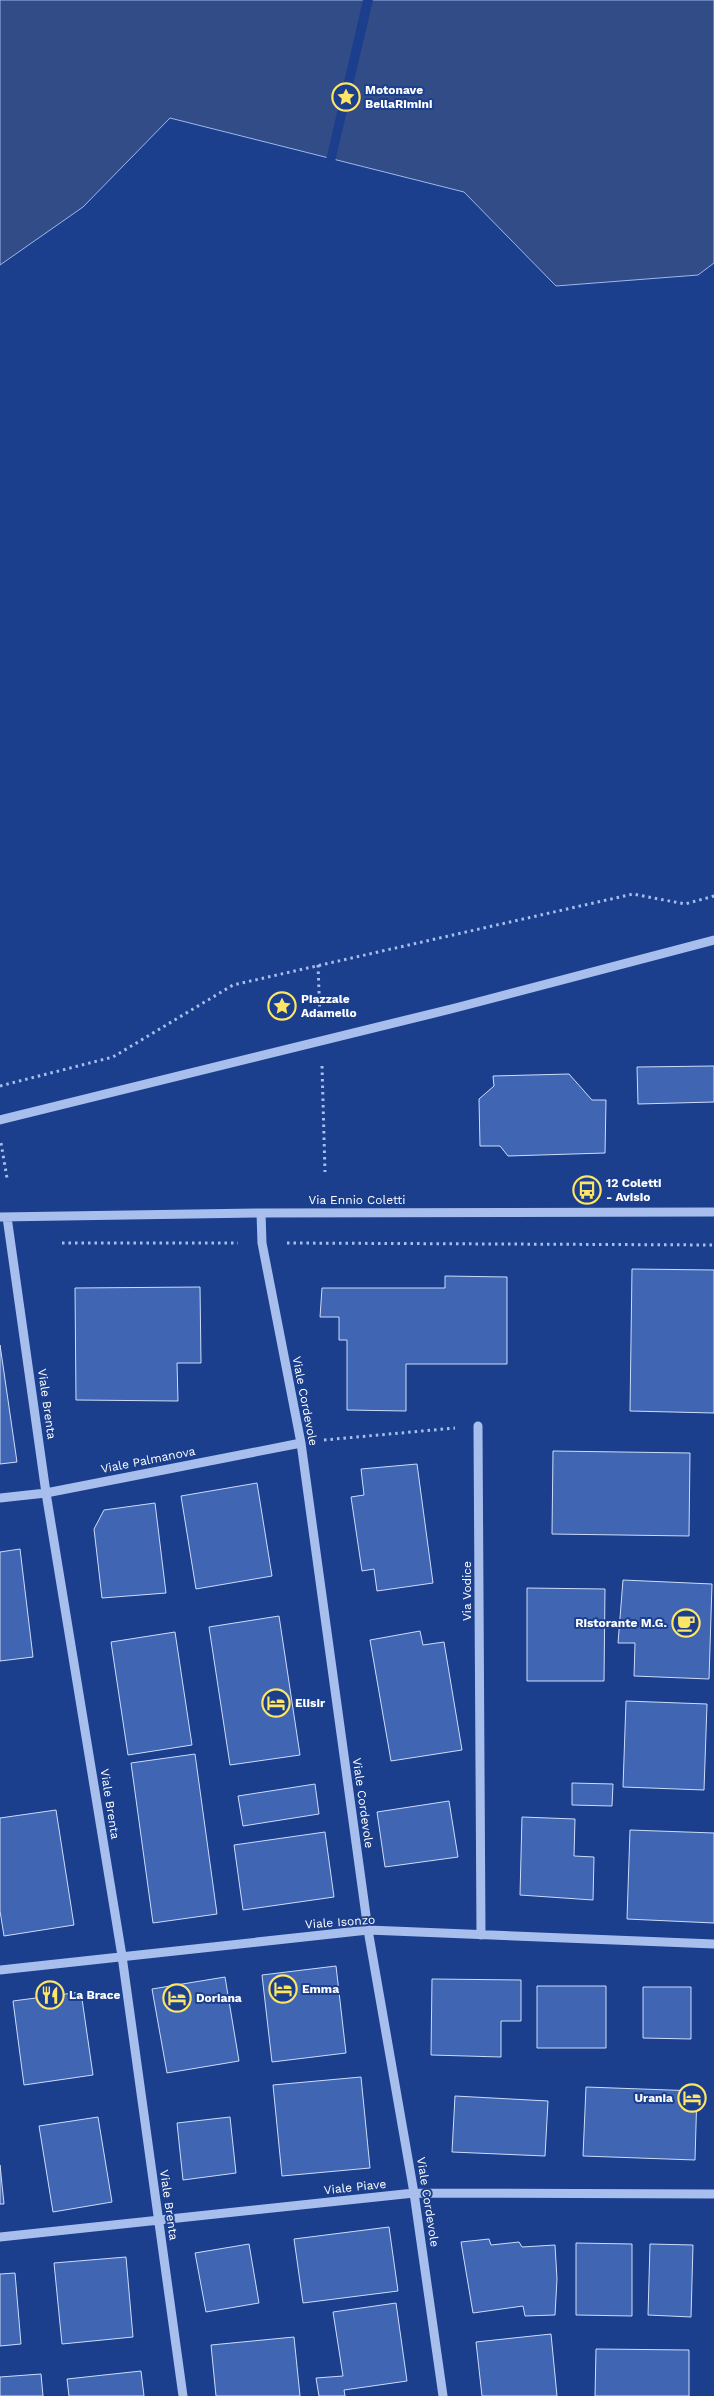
<svg xmlns="http://www.w3.org/2000/svg" width="714" height="2396" font-family="'Work Sans',sans-serif">
<style>
.water{fill:#324c87;stroke:#9bb8ef}
.pier{fill:#1b3f8d}
.building{fill:#3f65b3;stroke:#cddcfa}
.lines{fill:none;stroke-linecap:round;stroke-linejoin:round}
.path{stroke:#a8bfed;stroke-width:3;stroke-dasharray:2.5 4;stroke-linecap:butt}
.minor{stroke:#a8bfed;stroke-width:9}
.labels{text-anchor:middle;dominant-baseline:central;stroke-width:4;stroke-linejoin:round;paint-order:stroke}
.poi-label{font-size:12px;font-weight:bold;fill:#fff;stroke:#1b3f8d;text-anchor:start}
.street-label{font-size:12px;fill:#fff;stroke:#1b3f8d}
</style>
<rect width="100%" height="100%" fill="#1b3f8d"/>
<path class="water" d="M0 0H714V263L698 275 556 286 464 192 170 118 83 207 0 265Z"/>
<path class="pier" d="M363 0H373L335 162 326 160Z"/>
<path class="building" d="M714 1066V1102L638 1104 637 1067Z
M569 1074 592 1100H606L605 1153 508 1156 500 1146H480L479 1099 494 1086 493 1076Z
M632 1269 714 1270V1413L630 1411Z
M445 1276 507 1277V1364H406V1411L347 1410V1340H339V1317H320L322 1288H445Z
M200 1287 201 1363H177L178 1401 76 1400 75 1288Z
M0 1345 17 1462 0 1464Z
M553 1451 690 1453 689 1536 552 1534Z
M417 1464 433 1583 377 1591 374 1569 362 1571 351 1497 364 1495 361 1469Z
M257 1483 272 1576 196 1589 181 1496Z
M155 1503 166 1593 102 1598 94 1529 104 1510Z
M20 1549 33 1657 0 1661V1552Z
M623 1580 712 1584 709 1679 634 1676 635 1643H618Z
M527 1588 605 1589 604 1681H527Z
M279 1616 300 1755 230 1765 209 1627Z
M420 1631 423 1645 444 1642 462 1750 391 1761 370 1640Z
M175 1632 192 1745 128 1755 111 1642Z
M626 1701 707 1704 704 1790 623 1787Z
M195 1754 217 1914 153 1923 131 1763Z
M572 1783 613 1784 612 1806 572 1805Z
M315 1784 319 1814 243 1826 238 1796Z
M449 1801 458 1857 385 1867 377 1812Z
M56 1810 74 1925 4 1936 0 1911V1818Z
M522 1817 575 1819 574 1856 594 1857 593 1900 520 1895Z
M630 1830 714 1833V1923L627 1919Z
M325 1832 334 1897 243 1910 234 1845Z
M336 1966 346 2053 272 2062 262 1975Z
M225 1977 239 2061 167 2073 152 1989Z
M432 1979 521 1980V2021H501V2057L431 2055Z
M537 1986H606V2048H537Z
M643 1987H691V2039L643 2038Z
M81 1992 93 2075 24 2085 13 2001Z
M361 2077 370 2168 282 2176 273 2085Z
M586 2087 697 2091 695 2160 583 2156Z
M455 2096 548 2101 545 2156 452 2152Z
M98 2117 112 2202 53 2212 39 2126Z
M230 2117 236 2173 183 2180 177 2123Z
M0 2165 4 2204H0Z
M389 2227 398 2291 303 2303 294 2239Z
M489 2239 491 2245 519 2242 522 2247 555 2245 557 2279 555 2315 525 2316 523 2306 473 2313 461 2242Z
M576 2243 632 2244V2316L576 2315Z
M249 2244 259 2303 206 2312 195 2253Z
M650 2244 693 2245 691 2317 648 2315Z
M126 2257 133 2337 62 2344 54 2263Z
M15 2273 21 2344 0 2346V2274Z
M396 2303 407 2381 344 2390 345 2396H319L316 2378 343 2376 333 2312Z
M551 2334 557 2396H482L476 2342Z
M294 2337 300 2396H216L211 2345Z
M596 2349 689 2350V2396H595Z
M141 2371 144 2396H69L67 2379Z
M41 2374 43 2396H0V2377Z"/>
<g class="lines">
<path class="path" d="M318 965 320 1017
M322 1066 325 1172
M0 1086 113 1057 233 985 633 894 685 904 714 896
M1 1143 7 1178
M62 1243H238
M287 1243 714 1245
M324 1440 455 1428"/>
<path class="minor" d="M0 1120 455 1008 714 940
M261 1213 262 1243 301 1443 368 1930 414 2193 443 2396
M0 1217 261 1213 714 1212
M7 1217 46 1493 122 1956 183 2396
M478 1426 481 1935
M0 1498 46 1493 301 1443
M0 1970 368 1930 714 1944
M0 2237 414 2193 714 2194"/>
</g>
<defs>
<g id="sight-ring" transform="scale(1.4375)"><circle r="9.5" fill="#1b3f8d" stroke="#fee565" stroke-width="1.5"/><path d="M0-6L1.8-2.2L6-1.7L2.9 1.2L3.7 5.4L0 3.3L-3.7 5.4L-2.9 1.2L-6-1.7L-1.8-2.2Z" fill="#fee565"/></g>
<g id="bus-ring" transform="scale(1.4375)"><circle r="9.5" fill="#1b3f8d" stroke="#fee565" stroke-width="1.5"/><path d="M-5-6H5V4H4V6H2V4H-2V6H-4V4H-5ZM-3.5-4V0h7V-4ZM-3.5 1.2v1.5H-2V1.2ZM2 1.2v1.5H3.5V1.2Z" fill="#fee565"/></g>
<g id="cafe-ring" transform="scale(1.4375)"><circle r="9.5" fill="#1b3f8d" stroke="#fee565" stroke-width="1.5"/><path d="M-5.5-4.5H6V0H3Q3 3.5 0 3.5H-2.5Q-5.5 3.5-5.5 0ZM3-3.2v2h1.7v-2ZM-6 4.5H4V6H-6Z" fill="#fee565"/></g>
<g id="hotel-ring" transform="scale(1.4375)"><circle r="9.5" fill="#1b3f8d" stroke="#fee565" stroke-width="1.5"/><path d="M-6-4.5h1.5V1H6V5H4.5V3h-9V5H-6ZM-4 0a1.8 1.8 0 1 1 3.6 0ZM.5 0V-2.5h3Q6-2.5 6 0Z" fill="#fee565"/></g>
<g id="restaurant-ring" transform="scale(1.4375)"><circle r="9.5" fill="#1b3f8d" stroke="#fee565" stroke-width="1.5"/><path d="M-5-6h1v4h1v-4h1v4h1v-4h1v5L-1.5 .5V6h-2V.5L-5-1ZM5-6V6H3V1.5H1.5Q1.5-4 5-6Z" fill="#fee565"/></g>
</defs>
<g fill-rule="evenodd">
<use href="#sight-ring" x="346" y="97"/>
<use href="#sight-ring" x="282" y="1006"/>
<use href="#bus-ring" x="587" y="1190"/>
<use href="#cafe-ring" x="686" y="1623"/>
<use href="#hotel-ring" x="276" y="1703"/>
<use href="#hotel-ring" x="283" y="1989"/>
<use href="#restaurant-ring" x="50" y="1995"/>
<use href="#hotel-ring" x="177" y="1998"/>
<use href="#hotel-ring" x="692" y="2098"/>
</g>
<g class="labels">
<g class="poi-label">
<text x="365" y="90">Motonave<tspan x="365" dy="14">BellaRimini</tspan></text>
<text x="301" y="999">Piazzale<tspan x="301" dy="14">Adamello</tspan></text>
<text x="606" y="1183">12 Coletti<tspan x="606" dy="14">- Avisio</tspan></text>
<text x="667" y="1623" text-anchor="end">Ristorante M.G.</text>
<text x="295" y="1703">Elisir</text>
<text x="302" y="1989">Emma</text>
<text x="69" y="1995">La Brace</text>
<text x="196" y="1998">Doriana</text>
<text x="673" y="2098" text-anchor="end">Urania</text>
</g>
<g class="street-label">
<text x="357" y="1200">Via Ennio Coletti</text>
<text transform="translate(305 1401) rotate(79)">Viale Cordevole</text>
<text transform="translate(47 1404) rotate(82)">Viale Brenta</text>
<text transform="translate(148 1460) rotate(-11)">Viale Palmanova</text>
<text transform="translate(467 1591) rotate(-90)">Via Vodice</text>
<text transform="translate(363 1803) rotate(82)">Viale Cordevole</text>
<text transform="translate(110 1804) rotate(81)">Viale Brenta</text>
<text transform="translate(340 1922) rotate(-4)">Viale Isonzo</text>
<text transform="translate(355 2187) rotate(-6)">Viale Piave</text>
<text transform="translate(428 2202) rotate(81)">Viale Cordevole</text>
<text transform="translate(169 2205) rotate(82)">Viale Brenta</text>
</g>
</g>
</svg>
